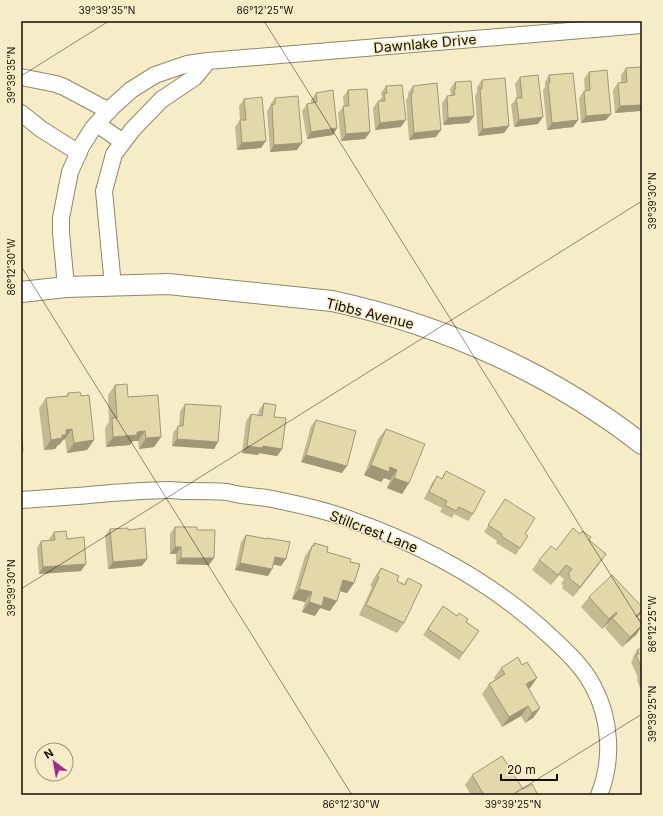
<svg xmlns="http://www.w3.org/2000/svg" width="663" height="816" font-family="Inter,sans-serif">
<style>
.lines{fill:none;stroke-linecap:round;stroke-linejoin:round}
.minor-casing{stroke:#8f8765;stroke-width:18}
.tertiary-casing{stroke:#8f8765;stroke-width:22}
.minor{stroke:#fff;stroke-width:16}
.tertiary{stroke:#fff;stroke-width:20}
.wall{fill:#c3ba91}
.shaded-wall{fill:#9f9776}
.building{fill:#e3d8a9;stroke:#9f9776}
.ticks{fill:none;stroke:#110e03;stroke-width:1;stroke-opacity:0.45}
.labels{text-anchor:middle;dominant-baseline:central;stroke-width:3;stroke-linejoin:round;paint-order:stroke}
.street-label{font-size:14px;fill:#110e03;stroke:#f6edc8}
.neatline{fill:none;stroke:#110e03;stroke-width:1.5}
.ticks-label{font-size:10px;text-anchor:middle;fill:#110e03}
</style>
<rect width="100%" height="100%" fill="#f6edc8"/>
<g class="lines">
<g class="minor-casing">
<path id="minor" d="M21 77 56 84 64 87 109 111
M21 113 41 129 79 153
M97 124 123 142
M113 286 104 191 114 154 133 129 161 100 195 77 208 61
M66 287 61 232V218L66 192 70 172 81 147 93 128 111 108 131 90 155 75 187 64 208 61 642 25
M21 500C51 498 81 496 111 493 130 492 151 490 170 490 175 490 180 491 185 491 199 491 213 491 227 492 231 493 236 494 241 495 250 496 259 497 267 498 296 504 326 510 354 521 427 547 496 585 552 638 568 653 583 667 593 686 611 719 613 761 599 795"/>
</g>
<g class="tertiary-casing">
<path id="tertiary" d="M21 292 66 287 168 284 332 301C444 325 552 374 642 444"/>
</g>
<use href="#minor" class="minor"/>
<use href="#tertiary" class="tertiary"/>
</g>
<path class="wall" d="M642 67V108L640 111 615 113 613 90 618 83H621V75L626 68Z
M589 72 611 114 606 120 581 123 579 98 584 91H585L584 79Z
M549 75 578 120 573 127 547 130 543 90 545 87V82Z
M520 77 538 124 514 127 511 105 517 98 515 84Z
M482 80 509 126 504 133 478 136 475 96 477 92V87Z
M455 82 474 116 469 123 443 125 442 103 447 96H449L451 94 450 89Z
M386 86 401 127 375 130 373 108 378 101H379L382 97 381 93Z
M413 86 436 137 409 140 406 100 408 97V93Z
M348 90 370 132 365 139 341 141 338 113 344 106 343 97Z
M316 93 337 128 333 135 307 139 302 111 307 104 311 103V100Z
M275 98 297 150 270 152 267 111 270 106V105Z
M244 99 261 148 237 150 235 127 240 120 239 106Z
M115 385 128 397 161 437 154 447 139 449 138 441H133L130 445 106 447 105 428 109 422 108 395Z
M68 393 81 396 94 440 87 450 67 453 65 439 63 440 59 445H58L55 449 44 450 39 408 46 398 66 396Z
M264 403 274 417 282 449 277 456 259 453 258 455 242 453 246 421 251 414 258 415 259 410Z
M185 404 218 442 214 449 172 446 173 433 178 426H179L180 411Z
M316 420 342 473 301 462 311 426Z
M386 429 409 483 402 494 387 488 390 480 384 478 381 482 364 475 378 439Z
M446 471 473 514 468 521 454 514 452 518 440 512 442 508 424 499 432 483 437 476 441 479Z
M505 499 525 534 528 536 516 555 496 543 497 541 484 532Z
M175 527 197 530 209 565 176 564V554H170V534Z
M110 529 128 530 142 566 108 569 105 536Z
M54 532 67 539 81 571 39 574 37 548 41 541 50 540 49 539Z
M246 535 266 539 267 538 281 566 273 564 272 569 268 576 235 570 241 542Z
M589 540 599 564 573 597 562 588 563 585 561 584 564 579 559 575 551 585 532 570 539 560 556 550Z
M314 543 327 552 350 562 354 583 347 593 340 591 330 611 320 608 315 616 302 612 305 602 292 599 305 556 312 546Z
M381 568 397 581 404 584 408 578 404 623 397 633 359 615 372 587 370 586 374 578Z
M589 597 642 611 638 617 637 634 622 647 605 628 609 623 602 629 581 607Z
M443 606 479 631 459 660 423 635Z
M642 648V693L637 680 638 678 631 662 633 659V657L637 650Z
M501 668 530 688 528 689 540 708 533 718 525 723 521 716 502 727 482 694 489 684 495 680 494 678Z
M472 775 523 789 538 795H471L465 785Z"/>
<path class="shaded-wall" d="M642 105V108L640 111 615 113 620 106Z
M611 114 606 120 581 123 586 116Z
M474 116 469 123 443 125 448 118Z
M543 117 538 124 514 127 519 120Z
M406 120 401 127 375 130 380 123Z
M578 120 573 127 547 130 552 123Z
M509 126 504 133 478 136 483 129Z
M337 128 333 135 307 139 311 132Z
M441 130 436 137 409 140 414 133Z
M370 132 365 139 341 141 346 134Z
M266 141 261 148 237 150 242 143Z
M302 143 297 150 270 152 274 145Z
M72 429 65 439 63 440 59 445H58L55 449 44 450 51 440 66 430Z
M145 431 138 441H133L130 445 106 447 113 437 137 432Z
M161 437 154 447 139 449 146 438Z
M177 439 218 442 214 449 172 446Z
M94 440 87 450 67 453 74 443Z
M247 446H263L282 449 277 456 259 453 258 455 242 453Z
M306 455 347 466 342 473 301 462Z
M371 465 390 467 397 470 390 480 384 478 381 482 364 475Z
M394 478 409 483 402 494 387 488Z
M175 547H181L176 554H170Z
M606 554 599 564 573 597 580 587Z
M275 557 286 559 281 566 270 564Z
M181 558H214L209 565 176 564Z
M147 559 142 566 108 569 113 562Z
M240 563 272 569 268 576 235 570Z
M86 564 81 571 39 574 43 567Z
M566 565 559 575 551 585 558 575Z
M343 580 354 583 347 593 336 590Z
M299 589 312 592 305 602 292 599Z
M324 597 337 601 330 611 320 608 315 616 302 612 309 602Z
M642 610V611L637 619 636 616Z
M616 612 609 622 602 629 609 619Z
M642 625 637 634 622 647 630 637Z
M537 678 530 688 519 694 526 684Z
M528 706 521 716 502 727 509 717Z
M540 708 533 718 525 723 532 713Z"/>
<path class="building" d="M642 67V105L620 106 618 83 627 82 626 68Z
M607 70 611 114 586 116 584 91 590 90 589 72Z
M573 73 578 120 552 123 548 83H550L549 75Z
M538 75 543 117 519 120 516 98H522L520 77Z
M505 78 509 126 483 129 480 89H482V80Z
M471 81 474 116 448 118 447 96 455 95 454 89H456L455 82Z
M437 83 441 130 414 133 411 93H413V86Z
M402 85 406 120 380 123 378 101H385L384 93H387L386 86Z
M367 89 370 132 346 134 343 106H349L348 90Z
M333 90 337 128 311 132 307 104 317 102 316 93Z
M298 96 302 143 274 145 272 105 275 104V98Z
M262 97 266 141 242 143 240 120H246L244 99Z
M127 384 128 397 158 395 161 437 146 438 145 431 137 432V435L113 437 112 418H117L115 385Z
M80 392 81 396 89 395 94 440 74 443 72 429 66 430V435H62V438L51 440 46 398 68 396V393Z
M264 403 276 405 274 417 286 418 282 449 263 446 262 448 247 446 251 414 262 416Z
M185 404 221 406 218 442 177 439 178 426H183Z
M316 420 356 431 347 466 306 455Z
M21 428 23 451H21Z
M386 429 425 444 409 483 394 478 397 470 390 467 389 472 371 465Z
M446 471 485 491 473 514 459 507 456 511 445 505 447 501 429 492 437 476 442 479Z
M505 499 535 518 525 534 528 536 520 548 501 536 502 534 488 525Z
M175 527H197V530H215L214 558H181V547H175Z
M128 528V530L145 528 147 559 113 562 110 529Z
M573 528 580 534 582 531 591 537 589 540 606 554 580 587 569 578 570 576 568 574 572 569 566 565 558 575 539 560 551 546 556 550Z
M66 531 67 539 84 537 86 564 43 567 41 541 55 540 54 532Z
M246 535 267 539V538L290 542 286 559 275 557 272 569 240 563Z
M314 543 328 547 327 552 351 559 350 562 360 564 354 583 343 580 337 601 324 597 322 606 309 602 312 592 299 589 312 546H314Z
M381 568 399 576 397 581 405 585 408 578 422 585 404 623 366 605 379 577 377 576Z
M612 575 642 607V610L636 616 642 622V625L630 637 612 618 617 614 616 612 609 619 589 597Z
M443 606 457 616 459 613 468 619 466 622 479 631 463 653 428 629Z
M642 648V669L636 655 639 654 637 650Z
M518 657 522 665 527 662 537 678 526 684 540 708 532 713 528 706 509 717 489 684 505 674 501 668Z
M502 756 523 789 532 784 538 795H484L472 775Z"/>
<path class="ticks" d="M264 21 642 625M21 76 109 21M21 266 352 795M21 589 642 201M512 795 642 714"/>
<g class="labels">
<g class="street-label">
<text transform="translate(425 43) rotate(-5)">Dawnlake Drive</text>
<text transform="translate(370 313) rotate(14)">Tibbs Avenue</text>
<text transform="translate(374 531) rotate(21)">Stillcrest Lane</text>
</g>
</g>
<rect width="663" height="816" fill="none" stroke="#f6edc8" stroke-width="44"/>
<g transform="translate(54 762) rotate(328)"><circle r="19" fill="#f6edc8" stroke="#9a9479"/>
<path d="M0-3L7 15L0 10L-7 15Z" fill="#9e2e8c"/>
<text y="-6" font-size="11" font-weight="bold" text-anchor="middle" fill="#110e03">N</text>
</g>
<path d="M501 774v6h56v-6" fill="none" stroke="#110e03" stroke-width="2"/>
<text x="507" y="774" font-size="12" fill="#110e03" stroke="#f6edc8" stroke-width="3" paint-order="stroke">20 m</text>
<rect x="22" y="22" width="619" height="772" class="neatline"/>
<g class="ticks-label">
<text x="107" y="14">39°39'35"N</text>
<text x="265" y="14">86°12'25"W</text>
<text transform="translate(11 75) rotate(-90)" y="4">39°39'35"N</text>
<text transform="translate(652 201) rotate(-90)" y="4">39°39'30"N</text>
<text transform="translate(11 267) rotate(-90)" y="4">86°12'30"W</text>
<text transform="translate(11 588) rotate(-90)" y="4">39°39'30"N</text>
<text transform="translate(652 624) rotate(-90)" y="4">86°12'25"W</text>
<text transform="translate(652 714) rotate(-90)" y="4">39°39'25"N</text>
<text x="351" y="808">86°12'30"W</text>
<text x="513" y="808">39°39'25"N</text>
</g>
</svg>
